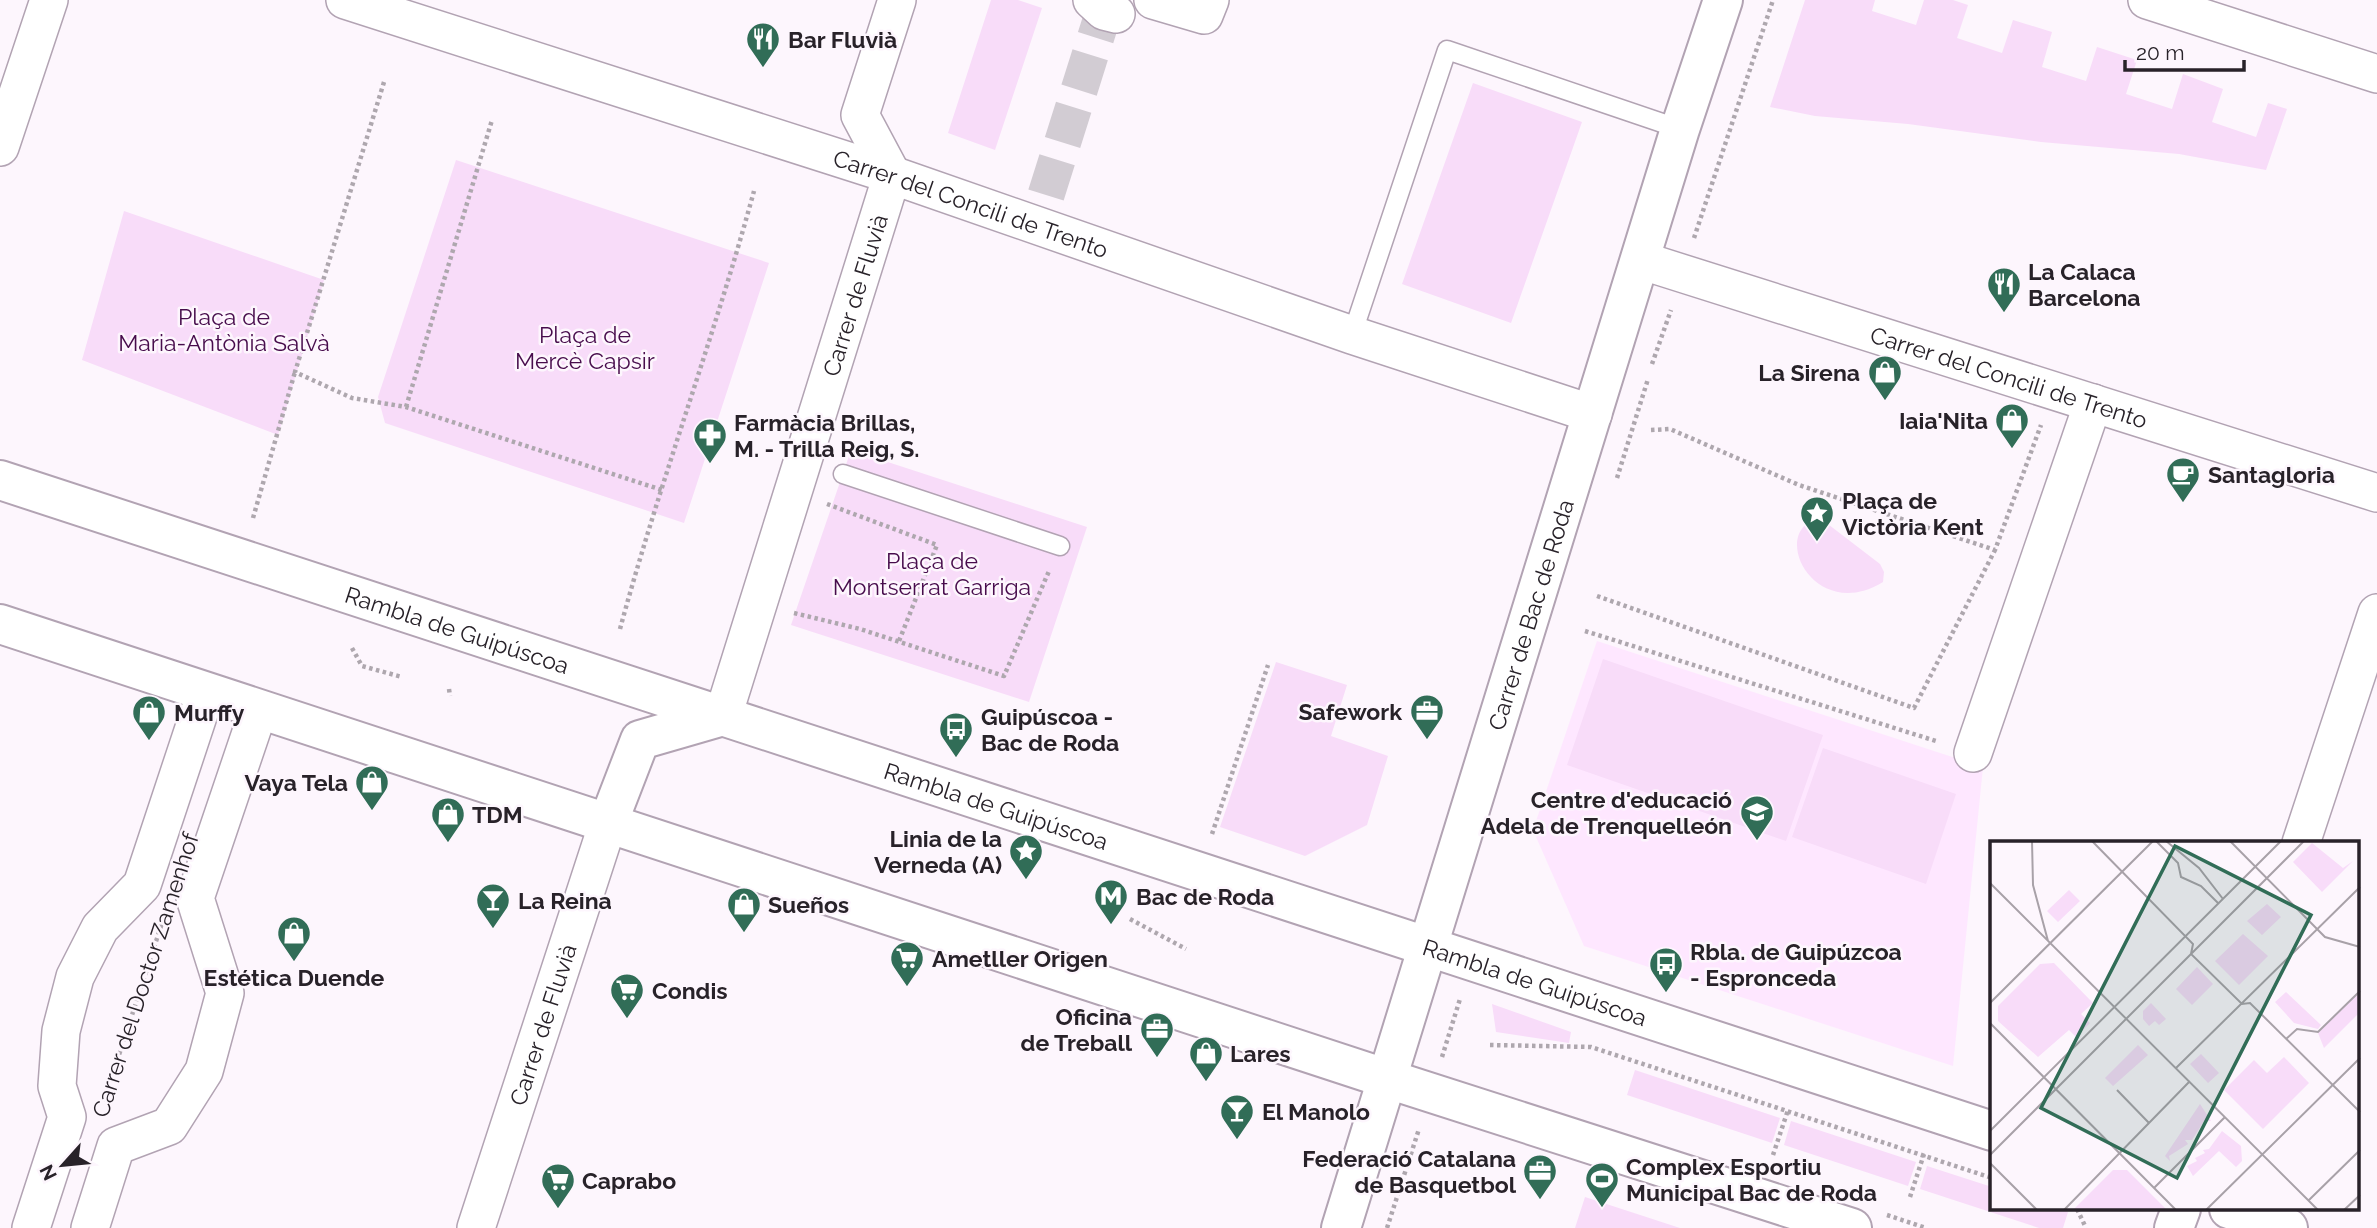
<svg xmlns="http://www.w3.org/2000/svg" width="2377" height="1228" font-family="Raleway,sans-serif">
<style>
.built{fill:#fee7ff}
.green{fill:#f8dcf9}
.lines{fill:none;stroke-linecap:round;stroke-linejoin:round}
.street-tunnel{stroke:#d2ccd3;stroke-width:37;stroke-dasharray:37 18;stroke-linecap:butt}
.lane-casing{stroke:#b2a3b3;stroke-width:21}
.street-casing{stroke:#b2a3b3;stroke-width:40}
.secondary-casing{stroke:#b2a3b3;stroke-width:42}
.path{stroke:#aea7ae;stroke-width:4.5;stroke-dasharray:3.5 3.5;stroke-linecap:butt}
.lane{stroke:#fff;stroke-width:18}
.street{stroke:#fff;stroke-width:37}
.secondary{stroke:#fff;stroke-width:38}
.labels{text-anchor:middle;dominant-baseline:central;stroke-width:5;stroke-linejoin:round;paint-order:stroke}
.poi-label{font-size:23px;font-weight:bold;fill:#282229;stroke:#fdf6fd;text-anchor:start}
.street-label{font-size:23px;fill:#282229;stroke:#fdf6fd}
.park-label{font-size:23px;fill:#470c4c;stroke:#fdf6fd}
.inset-road{fill:none;stroke:#a8a1a8;stroke-width:2}
.view{fill:#316d57;fill-opacity:0.15;stroke:#316d57;stroke-width:3.5}
.inset-edge{fill:none;stroke:#282229;stroke-width:3.5}
</style>
<rect width="100%" height="100%" fill="#fdf6fd"/>
<path class="built" d="M1597 641 1983 767 1953 1066 1584 946 1533 830Z"/>
<path class="green" d="M991 0H1018L1042 8 995 150 948 133Z
M1805 0H1875L1872 11 1916 25 1924 0H1953L1968 5 1957 38 2002 53 2013 20 2052 32 2042 67 2086 81 2097 47 2137 60 2126 94 2172 109 2183 74 2223 89 2212 122 2256 137 2268 103 2287 109 2266 170 2179 154 2041 142 1908 124 1815 116 1770 107Z
M1473 83 1582 122 1511 323 1402 284Z
M456 160 769 263 684 523 385 423 378 397Z
M124 211 324 280 278 435 82 360Z
M851 450 1087 527 1029 702 791 625Z
M1820 518 1880 564 1884 572 1883 582C1813 625 1767 529 1820 518Z
M1603 659 1823 735 1786 841 1567 765Z
M1276 662 1347 685 1331 736 1388 756 1367 825 1305 856 1220 827Z
M1823 748 1956 794 1926 884 1792 837Z
M1492 1004 1571 1032 1569 1043 1496 1032Z
M1635 1070 1780 1118 1772 1143 1627 1095Z
M1791 1121 1916 1162 1908 1186 1784 1145Z
M1927 1166 1992 1187V1209H2058L2068 1212 2063 1228H2039L1920 1189Z
M1585 1197 1680 1228H1575Z"/>
<g class="lines">
<path class="street-tunnel" d="M1046 195 1104 11"/>
<g class="lane-casing">
<path id="lane" d="M1352 335 1447 50 1680 129
M843 474 1060 546"/>
</g>
<g class="street-casing">
<g id="street">
<path id="s1" d="M345 0 892 175 1352 335 1593 414"/>
<path d="M1092 0 1104 11 1116 14"/>
<path d="M1153 0 1204 15 1210 0"/>
<path d="M2147 0 2377 74"/>
<path d="M0 147 49 0"/>
<path id="s2" d="M1640 260 2377 493"/>
<path id="s3" d="M723 716 892 175 860 115 897 0"/>
<path d="M1973 753 2093 403"/>
<path d="M2301 843 2377 613"/>
<path d="M31 1228 67 1117 57 1086 61 1031 75 977 100 928 142 885 206 692"/>
<path d="M90 1228 116 1146 169 1126 204 1071 225 993 195 898 259 709"/>
<path id="s4" d="M476 1228 608 823"/>
</g>
</g>
<g class="secondary-casing">
<g id="secondary">
<path id="s5" d="M0 480 1992 1131"/>
<path d="M0 624 1388 1079 1852 1228"/>
<path d="M608 823 640 740 723 716"/>
<path d="M2229 1209 2288 1228"/>
<path id="s6" d="M1341 1228 1680 129 1723 0"/>
<path d="M2174 1228 2181 1209"/>
</g>
</g>
<path class="path" d="M384 82 295 372 352 398 406 407 662 490
M1694 238 1773 0
M1652 364 1671 310
M406 407 492 120
M1651 430 1670 429 1799 485 1995 550 2041 425
M1617 478 1648 379
M827 504 937 545 899 641
M253 518 295 372
M1597 596 1914 708 1995 550
M794 613 860 629 1004 676 1049 571
M620 629C660 481 714 338 754 191
M1585 631 1936 741
M352 648 362 666 402 677
M449 689 450 696
M1212 834 1268 665
M1130 919 1186 949
M1490 1045 1591 1047 1992 1178
M1442 1057 1460 999
M104 1101 162 923
M1773 1155 1788 1110
M1910 1197 1924 1154
M2077 1209 2086 1228
M1887 1215 1926 1228
M1387 1228 1419 1129"/>
<use href="#lane" class="lane"/>
<use href="#street" class="street"/>
<use href="#secondary" class="secondary"/>
</g>
<defs>
<g id="restaurant-pin" transform="scale(1.75)"><path d="M0 17L-7.5 6A9.5 9.5 0 1 1 7.5 6Z" fill="#316d57" stroke="#fdf6fd"/><path d="M-5-6h1v4h1v-4h1v4h1v-4h1v5L-1.5 .5V6h-2V.5L-5-1ZM5-6V6H3V1.5H1.5Q1.5-4 5-6Z" fill="#fff"/></g>
<g id="shop-pin" transform="scale(1.75)"><path d="M0 17L-7.5 6A9.5 9.5 0 1 1 7.5 6Z" fill="#316d57" stroke="#fdf6fd"/><path d="M-5-2.5h2.3a2.7 3.5 0 0 1 5.4 0H5L5.5 6h-11ZM-1.5-2.5h3a1.5 2.3 0 0 0-3 0Z" fill="#fff"/></g>
<g id="pharmacy-pin" transform="scale(1.75)"><path d="M0 17L-7.5 6A9.5 9.5 0 1 1 7.5 6Z" fill="#316d57" stroke="#fdf6fd"/><path d="M-2-6h4v4h4v4h-4v4h-4v-4h-4v-4h4Z" fill="#fff"/></g>
<g id="cafe-pin" transform="scale(1.75)"><path d="M0 17L-7.5 6A9.5 9.5 0 1 1 7.5 6Z" fill="#316d57" stroke="#fdf6fd"/><path d="M-5.5-4.5H6V0H3Q3 3.5 0 3.5H-2.5Q-5.5 3.5-5.5 0ZM3-3.2v2h1.7v-2ZM-6 4.5H4V6H-6Z" fill="#fff"/></g>
<g id="sight-pin" transform="scale(1.75)"><path d="M0 17L-7.5 6A9.5 9.5 0 1 1 7.5 6Z" fill="#316d57" stroke="#fdf6fd"/><path d="M0-6L1.8-2.2L6-1.7L2.9 1.2L3.7 5.4L0 3.3L-3.7 5.4L-2.9 1.2L-6-1.7L-1.8-2.2Z" fill="#fff"/></g>
<g id="office-pin" transform="scale(1.75)"><path d="M0 17L-7.5 6A9.5 9.5 0 1 1 7.5 6Z" fill="#316d57" stroke="#fdf6fd"/><path d="M-6-3h4V-5.5h4V-3h4V5H-6ZM-1-4.5V-3h2v-1.5ZM-6 0V1H6V0Z" fill="#fff"/></g>
<g id="bus-pin" transform="scale(1.75)"><path d="M0 17L-7.5 6A9.5 9.5 0 1 1 7.5 6Z" fill="#316d57" stroke="#fdf6fd"/><path d="M-5-6H5V4H4V6H2V4H-2V6H-4V4H-5ZM-3.5-4V0h7V-4ZM-3.5 1.2v1.5H-2V1.2ZM2 1.2v1.5H3.5V1.2Z" fill="#fff"/></g>
<g id="school-pin" transform="scale(1.75)"><path d="M0 17L-7.5 6A9.5 9.5 0 1 1 7.5 6Z" fill="#316d57" stroke="#fdf6fd"/><path d="M0-5L7-2L0 1L-7-2ZM-4 1L0 2.5L4 1V4Q0 6-4 4Z" fill="#fff"/></g>
<g id="metro-pin" transform="scale(1.75)"><path d="M0 17L-7.5 6A9.5 9.5 0 1 1 7.5 6Z" fill="#316d57" stroke="#fdf6fd"/><path d="M-5.5 5V-5H-3L0 0L3-5H5.5V5H3V-.5L0 4L-3-.5V5Z" fill="#fff"/></g>
<g id="bar-pin" transform="scale(1.75)"><path d="M0 17L-7.5 6A9.5 9.5 0 1 1 7.5 6Z" fill="#316d57" stroke="#fdf6fd"/><path d="M-6-5H6L.8 .8V4.5H3.5V6h-7V4.5H-.8V.8Z" fill="#fff"/></g>
<g id="supermarket-pin" transform="scale(1.75)"><path d="M0 17L-7.5 6A9.5 9.5 0 1 1 7.5 6Z" fill="#316d57" stroke="#fdf6fd"/><path d="M-6-5.5h2.5l.6 2H6L4.5 2H-2.5L-4.4-4H-6ZM-1.5 3.2a1.3 1.3 0 1 0 .1 0ZM3 3.2a1.3 1.3 0 1 0 .1 0Z" fill="#fff"/></g>
<g id="stadium-pin" transform="scale(1.75)"><path d="M0 17L-7.5 6A9.5 9.5 0 1 1 7.5 6Z" fill="#316d57" stroke="#fdf6fd"/><path d="M0-5a6.5 5 0 1 0 0 10a6.5 5 0 1 0 0-10ZM-3.5-1.8h7v3.6h-7Z" fill="#fff"/></g>
</defs>
<g fill-rule="evenodd">
<use href="#restaurant-pin" x="763" y="39"/>
<use href="#restaurant-pin" x="2004" y="284"/>
<use href="#shop-pin" x="1885" y="372"/>
<use href="#shop-pin" x="2012" y="420"/>
<use href="#pharmacy-pin" x="710" y="435"/>
<use href="#cafe-pin" x="2183" y="474"/>
<use href="#sight-pin" x="1817" y="513"/>
<use href="#office-pin" x="1427" y="711"/>
<use href="#shop-pin" x="149" y="712"/>
<use href="#bus-pin" x="956" y="729"/>
<use href="#shop-pin" x="372" y="782"/>
<use href="#school-pin" x="1757" y="812"/>
<use href="#shop-pin" x="448" y="814"/>
<use href="#sight-pin" x="1026" y="851"/>
<use href="#metro-pin" x="1111" y="896"/>
<use href="#bar-pin" x="493" y="900"/>
<use href="#shop-pin" x="744" y="904"/>
<use href="#shop-pin" x="294" y="933"/>
<use href="#supermarket-pin" x="907" y="958"/>
<use href="#bus-pin" x="1666" y="964"/>
<use href="#supermarket-pin" x="627" y="990"/>
<use href="#office-pin" x="1157" y="1029"/>
<use href="#shop-pin" x="1206" y="1053"/>
<use href="#bar-pin" x="1237" y="1111"/>
<use href="#office-pin" x="1540" y="1171"/>
<use href="#stadium-pin" x="1602" y="1179"/>
<use href="#supermarket-pin" x="558" y="1180"/>
</g>
<g class="labels">
<g class="poi-label">
<text x="788" y="39">Bar Fluvià</text>
<text x="2028" y="271">La Calaca<tspan x="2028" dy="26">Barcelona</tspan></text>
<text x="1860" y="372" text-anchor="end">La Sirena</text>
<text x="1988" y="420" text-anchor="end">Iaia'Nita</text>
<text x="734" y="422">Farmàcia Brillas,<tspan x="734" dy="26">M. - Trilla Reig, S.</tspan></text>
<text x="2208" y="474">Santagloria</text>
<text x="1842" y="500">Plaça de<tspan x="1842" dy="26">Victòria Kent</tspan></text>
<text x="1402" y="711" text-anchor="end">Safework</text>
<text x="174" y="712">Murffy</text>
<text x="981" y="716">Guipúscoa -<tspan x="981" dy="26">Bac de Roda</tspan></text>
<text x="348" y="782" text-anchor="end">Vaya Tela</text>
<text x="1732" y="799" text-anchor="end">Centre d'educació<tspan x="1732" dy="26">Adela de Trenquelleón</tspan></text>
<text x="472" y="814">TDM</text>
<text x="1002" y="838" text-anchor="end">Linia de la<tspan x="1002" dy="26">Verneda (A)</tspan></text>
<text x="1136" y="896">Bac de Roda</text>
<text x="518" y="900">La Reina</text>
<text x="768" y="904">Sueños</text>
<text x="1690" y="951">Rbla. de Guipúzcoa<tspan x="1690" dy="26">- Espronceda</tspan></text>
<text x="932" y="958">Ametller Origen</text>
<text x="294" y="977" text-anchor="middle">Estética Duende</text>
<text x="652" y="990">Condis</text>
<text x="1132" y="1016" text-anchor="end">Oficina<tspan x="1132" dy="26">de Treball</tspan></text>
<text x="1230" y="1053">Lares</text>
<text x="1262" y="1111">El Manolo</text>
<text x="1516" y="1158" text-anchor="end">Federació Catalana<tspan x="1516" dy="26">de Basquetbol</tspan></text>
<text x="1626" y="1166">Complex Esportiu<tspan x="1626" dy="26">Municipal Bac de Roda</tspan></text>
<text x="582" y="1180">Caprabo</text>
</g>
<g class="street-label">
<text stroke="none"><textPath href="#s1" startOffset="658">Carrer del Concili de Trento</textPath></text>
<text stroke="none"><textPath href="#s3" startOffset="441">Carrer de Fluvià</textPath></text>
<text stroke="none"><textPath href="#s2" startOffset="387">Carrer del Concili de Trento</textPath></text>
<text stroke="none"><textPath href="#s6" startOffset="642">Carrer de Bac de Roda</textPath></text>
<text stroke="none"><textPath href="#s5" startOffset="481">Rambla de Guipúscoa</textPath></text>
<text stroke="none"><textPath href="#s5" startOffset="1048">Rambla de Guipúscoa</textPath></text>
<text transform="translate(145 975) rotate(-72)">Carrer del Doctor Zamenhof</text>
<text stroke="none"><textPath href="#s5" startOffset="1615">Rambla de Guipúscoa</textPath></text>
<text stroke="none"><textPath href="#s4" startOffset="214">Carrer de Fluvià</textPath></text>
</g>
<g class="park-label">
<text x="224" y="316">Plaça de<tspan x="224" dy="26">Maria-Antònia Salvà</tspan></text>
<text x="585" y="334">Plaça de<tspan x="585" dy="26">Mercè Capsir</tspan></text>
<text x="932" y="560">Plaça de<tspan x="932" dy="26">Montserrat Garriga</tspan></text>
</g>
</g>
<g transform="translate(1990 841)">
<rect width="369" height="369" fill="#fdf6fd"/>
<path d="M322 2 353 27 363 20 332 51 303 21ZM79 49 90 60 68 81 57 70ZM277 63 291 76 272 94 257 80ZM253 93 278 115 249 144 225 120ZM64 122 103 162 91 173 100 182 86 196 79 189 48 216 8 180V165L50 123ZM207 126 223 143 202 164 186 148ZM296 151 331 184 328 188 304 182 285 161ZM369 152V172L334 207 328 192ZM161 162 176 178 169 184 165 180 159 185 153 178V170ZM148 204 158 214 123 245 115 237ZM211 213 229 232 218 242 200 223ZM294 216 319 242 273 288 234 249 264 219 277 232ZM210 263 221 280H214L202 299H195L198 303 179 315 180 320 175 315ZM232 290 251 305 252 320 246 326 229 310 203 335 197 325 207 320 205 317 215 312 213 309 219 308ZM123 329H137L177 369H83Z" fill="#f8dcf9"/>
<path class="inset-road" d="M42 0 43 44 58 100M102 0 203 103 201 113 252 163 260 162 370 271M166 0 188 22 191 36 211 45 228 62M176 0 209 27 233 58M240 0 335 96 370 106M0 42 328 369M0 162 163 0M0 182 186 369M296 198 307 188 328 191 370 150M186 227 370 46M127 249 159 282M0 290 291 0M0 314 314 0M0 322 47 369M164 347 235 276M319 359 370 309M74 369 200 240M216 369 370 217M354 369 370 354"/>
<path class="view" d="M185 5 321 74 187 337 51 267Z"/>
<rect width="369" height="369" class="inset-edge"/>
</g>
<g transform="translate(63 1165) rotate(243)" stroke="#fdf6fd" stroke-width="5" paint-order="stroke">
<path d="M0-5L12 26L0 18L-12 26Z" fill="#282229"/>
<text y="-10" font-size="19" font-weight="bold" text-anchor="middle" fill="#282229">N</text>
</g>
<path d="M2125 60v10h119v-10" fill="none" stroke="#282229" stroke-width="3.5"/>
<text x="2136" y="60" font-size="21" fill="#282229" stroke="#fdf6fd" stroke-width="5" paint-order="stroke">20 m</text>
</svg>
